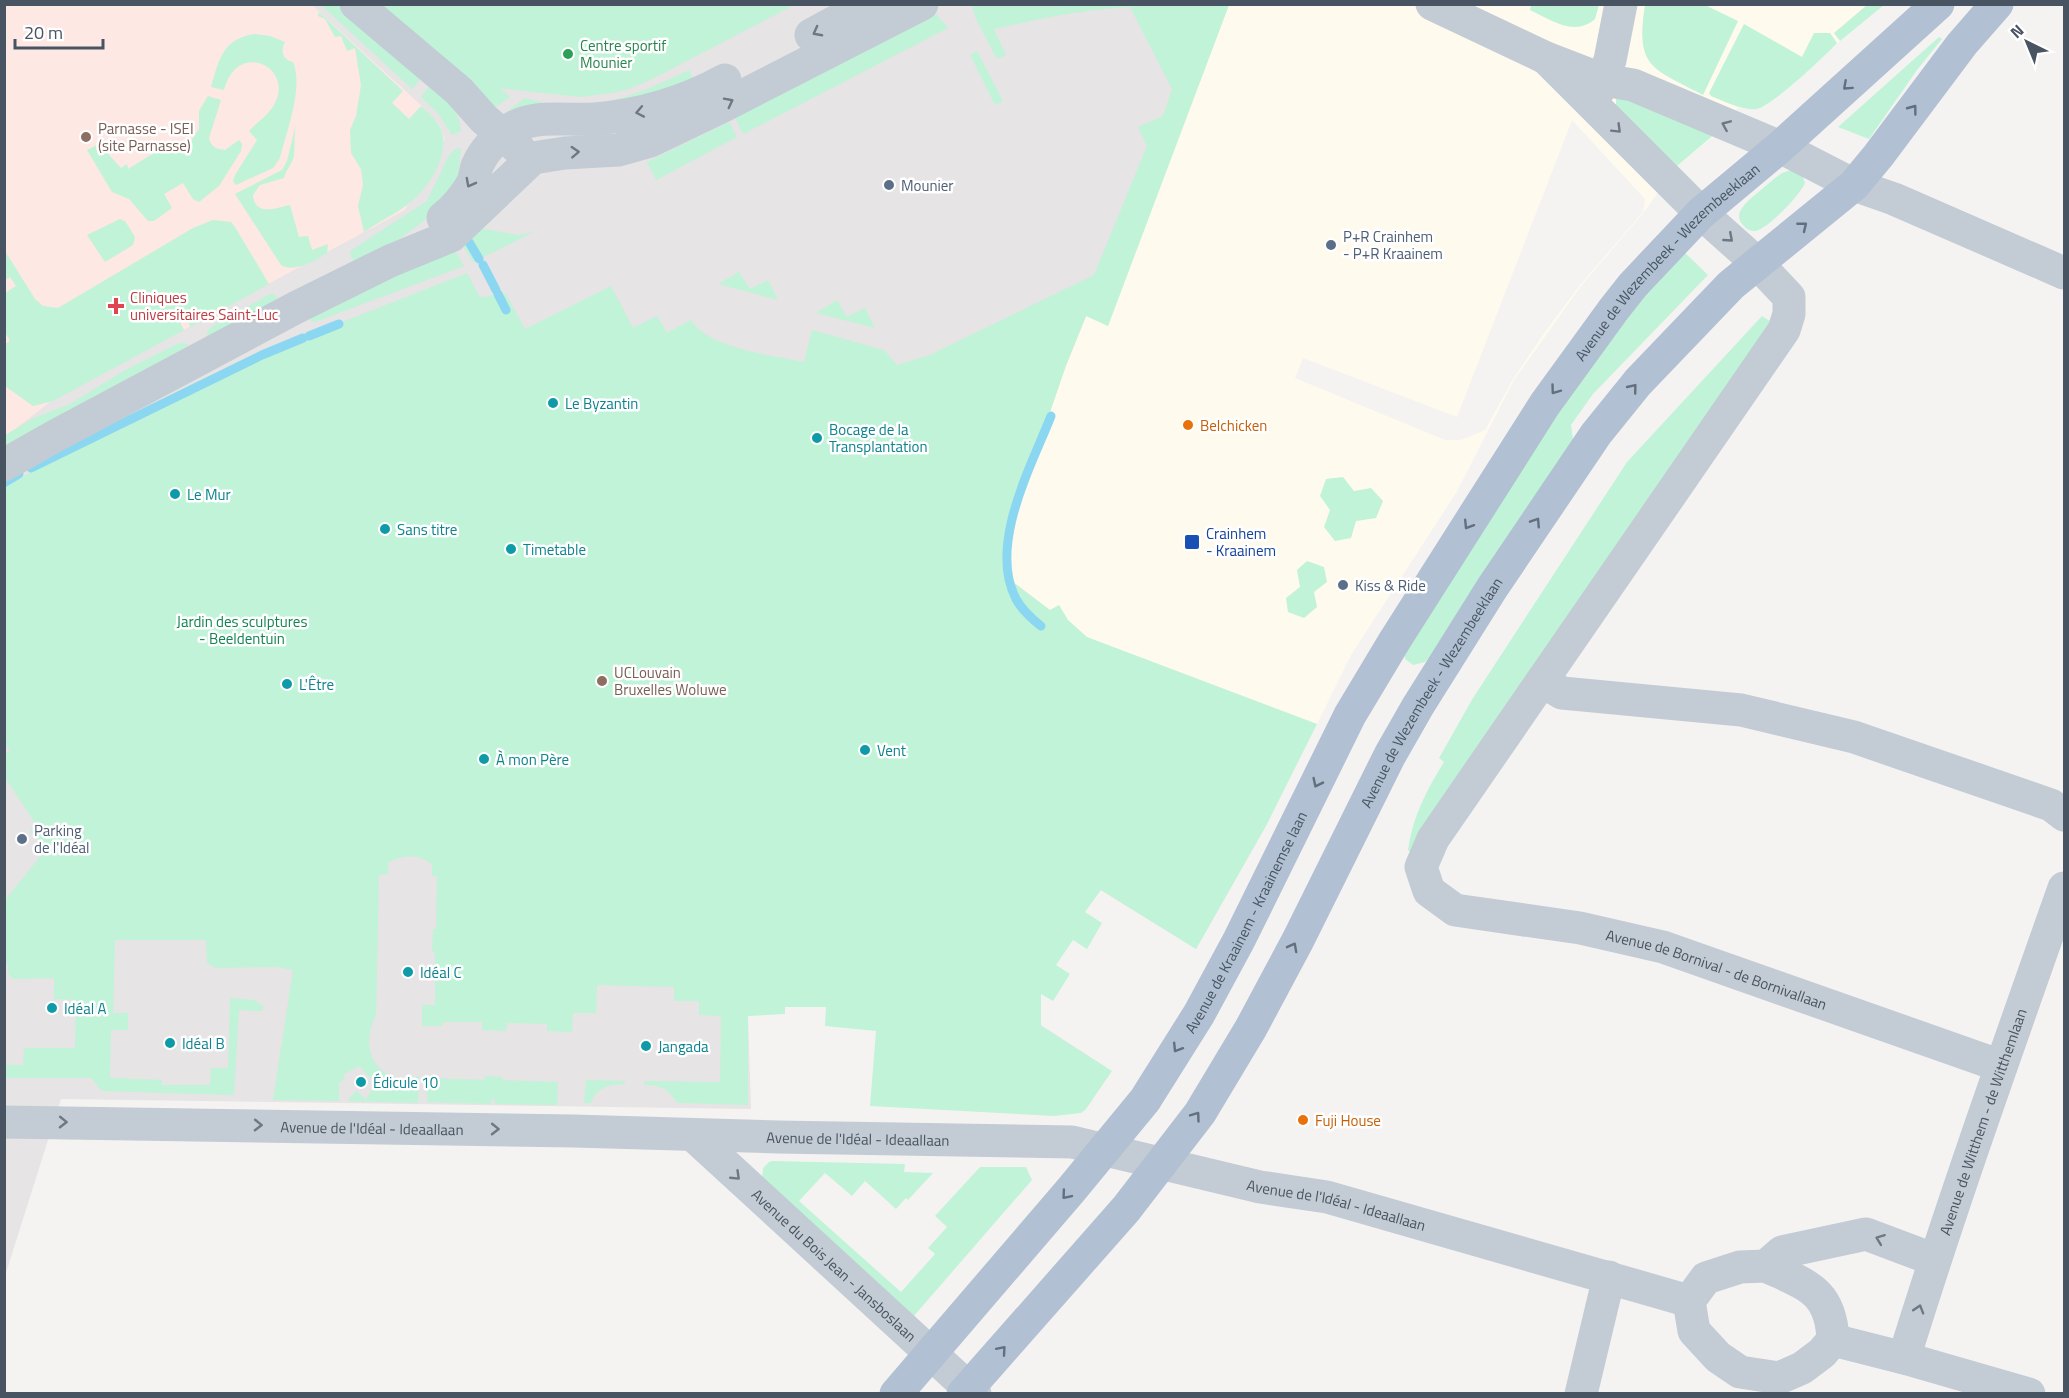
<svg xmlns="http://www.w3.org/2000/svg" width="2069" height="1398" font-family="'Titillium Web',sans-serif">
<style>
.commercial{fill:#fefaee;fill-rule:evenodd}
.education{fill:#e6e4e4}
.medical{fill:#fde8e4}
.green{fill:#c0f3d7}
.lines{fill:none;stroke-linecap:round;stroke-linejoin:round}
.stream{stroke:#8bd7f2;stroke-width:9}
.minor{stroke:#c3ccd4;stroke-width:33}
.major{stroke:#b1c0d2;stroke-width:33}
.oneway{stroke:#6e7884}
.oneway2{stroke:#636f7e}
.leisure-dot{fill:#2e9e5b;stroke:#fff;stroke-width:2}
.education-dot{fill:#8d6e63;stroke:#fff;stroke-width:2}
.service-dot{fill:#5c6f8a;stroke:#fff;stroke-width:2}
.health-dot{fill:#e0444e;stroke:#fff;stroke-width:2}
.culture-dot{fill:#0f9aa8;stroke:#fff;stroke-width:2}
.food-dot{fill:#e8710a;stroke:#fff;stroke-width:2}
.transit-dot{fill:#1a4fb4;stroke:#fff;stroke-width:2}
.labels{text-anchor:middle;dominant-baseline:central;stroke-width:5;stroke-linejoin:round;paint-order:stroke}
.leisure-label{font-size:15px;fill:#27864d;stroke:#fff;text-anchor:start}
.education-label{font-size:15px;fill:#785e54;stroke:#fff;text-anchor:start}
.service-label{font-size:15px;fill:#4e5e75;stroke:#fff;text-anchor:start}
.street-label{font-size:15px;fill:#495462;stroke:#fff}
.health-label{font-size:15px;fill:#be3a42;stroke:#fff;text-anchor:start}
.culture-label{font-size:15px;fill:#0d838f;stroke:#fff;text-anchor:start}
.food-label{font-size:15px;fill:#c56008;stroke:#fff;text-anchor:start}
.transit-label{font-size:15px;fill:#164399;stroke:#fff;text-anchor:start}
.park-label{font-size:15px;fill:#128452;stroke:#fff}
</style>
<rect width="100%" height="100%" fill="#f5f3f2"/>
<path class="commercial" d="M1229 5H1881L1773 100 1758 109 1738 108 1716 134 1677 166 1644 212 1581 286 1514 380 1456 493 1351 655 1317 724 1084 637 1009 579 1004 554 1007 525 1038 447 1065 368 1086 316 1108 326ZM1572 120 1645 199 1643 212 1580 285 1545 332 1513 379 1485 430 1461 440H1445L1295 378 1303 358 1457 417Z"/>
<path class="education" d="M5 5H1229L1086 316 1065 368 1038 447 1007 525 1004 554 1009 579 1084 637 1267 824 1196 949 1028 845 1007 972 1041 1025 1107 1068 883 968 748 1016 751 1109 61 1099 5 1276Z"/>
<path class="medical" d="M5 5H312L424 108 440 126 445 139 405 210 50 402 5 437Z"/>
<path class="green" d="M321 5H340L423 76 412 89Z
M378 5H794L654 78 629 89 612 93 580 97 500 88 510 97 494 108Z
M972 5H1229L1108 326 1086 316 1065 368 1038 447 1007 525 1004 554 1009 579 1050 610 1059 605 1068 620 1087 637 1317 724 1267 824 1196 949 1101 890 1085 912 1102 923 1087 949 1073 940 1056 965 1070 974 1053 1001 1041 994V1026L1112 1071 1086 1109 1081 1113 1054 1116 870 1106 876 1031 825 1026 826 1007H785V1014L748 1016V1105L677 1103C670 1090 660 1084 644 1085V1081L720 1082 721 1016 699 1015V1001H674V987L597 985 596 1013H573L572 1032 547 1031V1024L507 1023 506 1031 482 1030V1022H443L442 1026H422V1005H435V953L432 952 433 929H436L437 876H432V864C418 854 403 854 388 863V874L379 875 376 1015C357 1049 379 1089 419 1076L418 1103 347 1101 356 1091 366 1099 376 1084 359 1066 343 1075 345 1078 339 1083V1101L273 1100 293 970 277 967 215 968 207 962 206 940H115L113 1013H128V1030H111L110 1078 162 1080V1085H210L211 1068H228L230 998 254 1000 264 1007 262 1011 239 1010 234 1095 102 1091 91 1078H5V1065H23L24 1048H75L76 1000 54 999V978L13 979 8 973V964H5V900L48 847 30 832 36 824 5 778V755L10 749 4 744 5 487 54 459 275 353 345 324 340 323 467 273 480 297 506 294 525 329 611 286 633 328 657 316 667 333 691 320C709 349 772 355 804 362L812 330 884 350 897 365 930 355 1094 275 1147 146 1138 127 1163 116 1172 89 1130 7C1084 9 1039 19 994 29L1006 55 997 59 976 19Z
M1531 5V4L1599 5 1595 19C1574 37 1551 20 1530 10Z
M1645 5H1705L1738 21 1703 95C1652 68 1635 68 1645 5Z
M1867 5H1884L1840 41 1834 33Z
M319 12 403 91 392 103 409 119 421 106C429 113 442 125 443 136 446 162 427 190 407 205 394 215 378 222 364 232L358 206 363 185 361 169 351 153 350 130 356 116 361 85 355 48 347 51 341 36 335 37 325 19 318 16Z
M929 12 937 15 948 28 743 134 732 112Z
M1744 24 1802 57 1814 33H1830L1837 43C1825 56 1772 106 1757 109 1742 111 1724 101 1711 96L1709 93Z
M255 34 270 36 285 42C280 51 283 60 293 62 304 88 286 132 280 158L273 168 236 185 233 181 235 175 257 140 249 131C257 122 270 114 275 103 294 67 237 39 224 90L211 87C219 60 222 39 255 34Z
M1939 37 1942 39 1917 70 1869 139 1838 127Z
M977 51 1003 101 995 105 970 55Z
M689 70 697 86 663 98 530 112 508 111 525 98C589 116 633 97 689 70Z
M432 83C445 98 460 110 461 131L452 135 437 112 421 97Z
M1621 95 1716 133 1677 166 1616 106V99Z
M208 96 221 100 209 138C211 147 216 149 225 150L239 140 242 144 241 151 219 186 199 202 193 199 183 183 164 194 172 208 154 221H148L129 199 112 192 87 150 99 144 121 168 127 164 128 169 164 147 177 151 186 148 199 129V111Z
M729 122 737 137 656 180 647 162Z
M296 124C294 134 295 144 294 155 293 163 286 169 284 178L260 185 253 195C255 217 275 208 290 205L299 237 308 236 312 250 328 244 327 253C315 261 294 273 281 265L235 194 282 170 287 161Z
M457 148 461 149 458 178 434 212 420 224 391 245 356 262 351 257 350 251 427 201 449 155Z
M1793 170 1803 177 1805 183C1800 195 1768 229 1755 231 1750 231 1746 229 1743 225 1730 212 1753 197 1762 189 1772 181 1780 171 1793 170Z
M120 219 125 221 135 237 133 245 105 262 87 235Z
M213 220 231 222 235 227 269 284 191 327 184 317 179 320 184 330 53 401 33 406 5 386V344L10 341 5 332V293L16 286 10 277 5 280V251L35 299 43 306 58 308 193 228Z
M478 228 518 235 534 232 473 262 460 241Z
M451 244 464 266 315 322 310 320V318Z
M1680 248 1708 275 1593 394 1571 425 1573 439 1430 657 1425 662 1413 665 1405 659 1404 648 1545 432 1611 336Z
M739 272 750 289 768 280 778 300 718 284Z
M272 293 279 299 208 338 207 336 208 330 211 327Z
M837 300 847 317 865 308 875 328 816 313Z
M1762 316 1773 323 1411 852 1408 850C1412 818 1427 789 1444 762L1439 758 1473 698 1627 462Z
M185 343 189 346 5 449V435L34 418 70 404 127 369 177 344Z
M1343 477 1354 491 1371 488 1383 501 1376 518 1356 521 1351 538 1335 541 1324 527 1330 510 1320 496 1326 479Z
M1307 561 1324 567 1327 582 1314 592 1317 607 1304 618 1288 612 1286 598 1300 587 1297 570Z
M485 1076 502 1077 503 1080 558 1082 557 1105 495 1104 494 1099 491 1100 490 1104 427 1102 428 1078 484 1080Z
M586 1080 625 1081V1084C609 1084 597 1087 591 1103H584Z
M772 1161 905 1164 904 1172 933 1173 908 1200 906 1198 896 1209 865 1181 852 1196 825 1173 799 1201 901 1292 935 1254 928 1248 947 1227 935 1216 980 1167H1026L1032 1180 913 1317 762 1180 763 1168 769 1162Z"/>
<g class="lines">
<path class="stream" d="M469 242 479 259
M483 265 496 290
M498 294 506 310
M309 336 339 324
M31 468 262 355 303 338
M4 483 19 474
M1041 626C1032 619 1022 610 1016 599 988 545 1031 467 1051 416"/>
<g class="minor">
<path d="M356 4 459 91 484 119 519 149"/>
<path d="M1432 4 1546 58 1603 80 1633 85 1780 147 1854 185 1894 199 2064 273"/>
<path d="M811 35 868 4"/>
<path id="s1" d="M1546 58 1701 213 1757 263 1789 297V314L1784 330 1433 839 1421 867 1429 891 1455 910 1580 928 1663 947 2001 1066"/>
<path d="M1594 101 1610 60 1621 4"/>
<path d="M443 218C453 210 465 196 472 184 475 178 475 172 477 166 484 150 498 135 514 127 539 114 568 121 595 119 641 115 685 102 725 80"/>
<path d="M4 465 55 436 295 308 390 261 451 236 533 158 565 153 618 150 650 141 725 105 922 4"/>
<path d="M1542 681 1562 693 1741 710 1854 737 2051 805 2064 815"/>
<path id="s2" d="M4 1122 574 1131 778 1137 1072 1142 1260 1187 1327 1197 1689 1301"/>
<path id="s3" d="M693 1135 975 1394"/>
<path d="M1766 1266C1806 1285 1831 1290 1833 1340L1822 1353 1802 1368 1779 1378 1740 1372 1718 1357 1694 1331 1689 1301 1706 1278 1740 1267Z"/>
<path d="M1766 1266 1782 1252 1866 1234 1935 1260"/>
<path d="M1833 1340 1904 1358 2029 1394"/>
<path id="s4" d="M1904 1358C1953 1200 2009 1044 2064 888"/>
<path d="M1581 1394 1609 1277"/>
</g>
<g class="major">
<path id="s5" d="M896 1394 1071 1190 1145 1100 1199 1014 1239 940 1350 715 1395 640 1545 404 1614 309 1633 285 1701 213 1780 147 1938 4"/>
<path id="s6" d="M963 1394 1126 1209 1200 1113 1251 1028 1298 940 1390 755 1418 706 1492 588 1596 434 1638 382 1731 285 1854 185 1878 156 1962 44 1997 4"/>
</g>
</g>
<defs><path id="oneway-chevron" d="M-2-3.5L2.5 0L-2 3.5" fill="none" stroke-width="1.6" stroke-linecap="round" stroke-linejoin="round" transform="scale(1.5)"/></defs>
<g class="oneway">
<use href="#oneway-chevron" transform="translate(817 32) rotate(152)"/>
<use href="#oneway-chevron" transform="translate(729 102) rotate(-27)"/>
<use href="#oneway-chevron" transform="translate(640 112) rotate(169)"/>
<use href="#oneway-chevron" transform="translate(1726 125) rotate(-157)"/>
<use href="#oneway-chevron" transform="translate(1617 129) rotate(45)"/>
<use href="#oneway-chevron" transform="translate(575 152) rotate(-3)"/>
<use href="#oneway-chevron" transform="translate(470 183) rotate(118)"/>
<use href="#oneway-chevron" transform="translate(1729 238) rotate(41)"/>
<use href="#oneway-chevron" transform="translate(63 1122) rotate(1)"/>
<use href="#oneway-chevron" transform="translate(258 1125) rotate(1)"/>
<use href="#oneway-chevron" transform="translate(495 1129) rotate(1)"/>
<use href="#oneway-chevron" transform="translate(736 1176) rotate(44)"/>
<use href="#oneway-chevron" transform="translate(1880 1239) rotate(-159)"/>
<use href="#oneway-chevron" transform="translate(1919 1309) rotate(-73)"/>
</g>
<g class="oneway2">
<use href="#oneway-chevron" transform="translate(1847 86) rotate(138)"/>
<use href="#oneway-chevron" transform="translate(1913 109) rotate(-53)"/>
<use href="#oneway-chevron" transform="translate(1803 226) rotate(-39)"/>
<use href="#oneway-chevron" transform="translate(1633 388) rotate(-51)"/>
<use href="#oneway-chevron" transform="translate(1555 390) rotate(126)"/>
<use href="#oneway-chevron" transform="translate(1536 522) rotate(-57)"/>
<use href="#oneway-chevron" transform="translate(1468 525) rotate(122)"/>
<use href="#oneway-chevron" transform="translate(1317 783) rotate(116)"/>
<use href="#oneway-chevron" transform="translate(1293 947) rotate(-62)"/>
<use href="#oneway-chevron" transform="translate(1177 1048) rotate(122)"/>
<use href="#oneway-chevron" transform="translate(1196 1116) rotate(-54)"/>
<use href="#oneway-chevron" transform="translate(1066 1195) rotate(130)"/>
<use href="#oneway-chevron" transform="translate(1002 1350) rotate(-49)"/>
</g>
<circle class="leisure-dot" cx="568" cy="54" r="6"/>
<g class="education-dot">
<circle cx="86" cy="137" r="6"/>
<circle cx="602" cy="681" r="6"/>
</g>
<g class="service-dot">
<circle cx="889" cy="185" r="6"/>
<circle cx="1331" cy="245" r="6"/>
<circle cx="1343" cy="585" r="6"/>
<circle cx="22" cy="839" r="6"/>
</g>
<path class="health-dot" d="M113 297h6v6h6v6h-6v6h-6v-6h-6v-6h6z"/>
<g class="culture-dot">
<circle cx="553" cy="403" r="6"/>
<circle cx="817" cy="438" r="6"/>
<circle cx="175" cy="494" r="6"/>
<circle cx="385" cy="529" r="6"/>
<circle cx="511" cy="549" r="6"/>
<circle cx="287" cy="684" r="6"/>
<circle cx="865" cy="750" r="6"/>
<circle cx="484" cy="759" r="6"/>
<circle cx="408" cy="972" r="6"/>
<circle cx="52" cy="1008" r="6"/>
<circle cx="170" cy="1043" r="6"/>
<circle cx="646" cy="1046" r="6"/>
<circle cx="361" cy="1082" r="6"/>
</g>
<g class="food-dot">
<circle cx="1188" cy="425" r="6"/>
<circle cx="1303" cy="1120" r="6"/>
</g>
<rect class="transit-dot" x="1184" y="534" width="16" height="16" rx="3"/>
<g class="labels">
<g class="leisure-label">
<text x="580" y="45">Centre sportif<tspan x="580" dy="17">Mounier</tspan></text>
</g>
<g class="education-label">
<text x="98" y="128">Parnasse - ISEI<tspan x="98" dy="17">(site Parnasse)</tspan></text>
<text x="614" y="672">UCLouvain<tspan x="614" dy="17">Bruxelles Woluwe</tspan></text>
</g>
<g class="service-label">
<text x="901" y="185">Mounier</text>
<text x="1343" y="236">P+R Crainhem<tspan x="1343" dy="17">- P+R Kraainem</tspan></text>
<text x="1355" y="585">Kiss &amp; Ride</text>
<text x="34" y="830">Parking<tspan x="34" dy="17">de l'Idéal</tspan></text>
</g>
<g class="street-label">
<text stroke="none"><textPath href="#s5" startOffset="1377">Avenue de Wezembeek - Wezembeeklaan</textPath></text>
<text stroke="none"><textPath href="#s6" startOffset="848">Avenue de Wezembeek - Wezembeeklaan</textPath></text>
<text stroke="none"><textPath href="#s5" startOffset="590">Avenue de Kraainem - Kraainemse laan</textPath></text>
<text stroke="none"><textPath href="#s1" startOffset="1350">Avenue de Bornival - de Bornivallaan</textPath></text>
<text stroke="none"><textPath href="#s4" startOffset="249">Avenue de Witthem - de Witthemlaan</textPath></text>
<text stroke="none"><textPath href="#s2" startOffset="368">Avenue de l'Idéal - Ideaallaan</textPath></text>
<text stroke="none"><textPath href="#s2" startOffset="854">Avenue de l'Idéal - Ideaallaan</textPath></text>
<text stroke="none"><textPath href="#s2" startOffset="1340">Avenue de l'Idéal - Ideaallaan</textPath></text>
<text stroke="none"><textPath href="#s3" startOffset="192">Avenue du Bois Jean - Jansboslaan</textPath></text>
</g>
<g class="health-label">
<text x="130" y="297">Cliniques<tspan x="130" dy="17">universitaires Saint-Luc</tspan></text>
</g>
<g class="culture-label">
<text x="565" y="403">Le Byzantin</text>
<text x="829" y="429">Bocage de la<tspan x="829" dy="17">Transplantation</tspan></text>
<text x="187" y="494">Le Mur</text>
<text x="397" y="529">Sans titre</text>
<text x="523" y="549">Timetable</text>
<text x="299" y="684">L'Être</text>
<text x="877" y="750">Vent</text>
<text x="496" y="759">À mon Père</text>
<text x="420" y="972">Idéal C</text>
<text x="64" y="1008">Idéal A</text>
<text x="182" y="1043">Idéal B</text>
<text x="658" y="1046">Jangada</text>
<text x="373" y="1082">Édicule 10</text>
</g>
<g class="food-label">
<text x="1200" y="425">Belchicken</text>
<text x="1315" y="1120">Fuji House</text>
</g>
<g class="transit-label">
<text x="1206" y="533">Crainhem<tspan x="1206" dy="17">- Kraainem</tspan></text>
</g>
<g class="park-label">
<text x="242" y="621">Jardin des sculptures<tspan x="242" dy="17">- Beeldentuin</tspan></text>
</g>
</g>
<rect width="2069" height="1398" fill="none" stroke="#495462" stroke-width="12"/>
<g transform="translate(2027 42) rotate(317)" stroke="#ffffff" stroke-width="4.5" paint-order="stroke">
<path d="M0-4.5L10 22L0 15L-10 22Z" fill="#495462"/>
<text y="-9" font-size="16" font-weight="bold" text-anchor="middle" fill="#495462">N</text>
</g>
<path d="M15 39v9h88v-9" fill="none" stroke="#495462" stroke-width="3"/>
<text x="24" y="39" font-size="18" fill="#495462" stroke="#ffffff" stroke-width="4.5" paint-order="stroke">20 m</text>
</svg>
